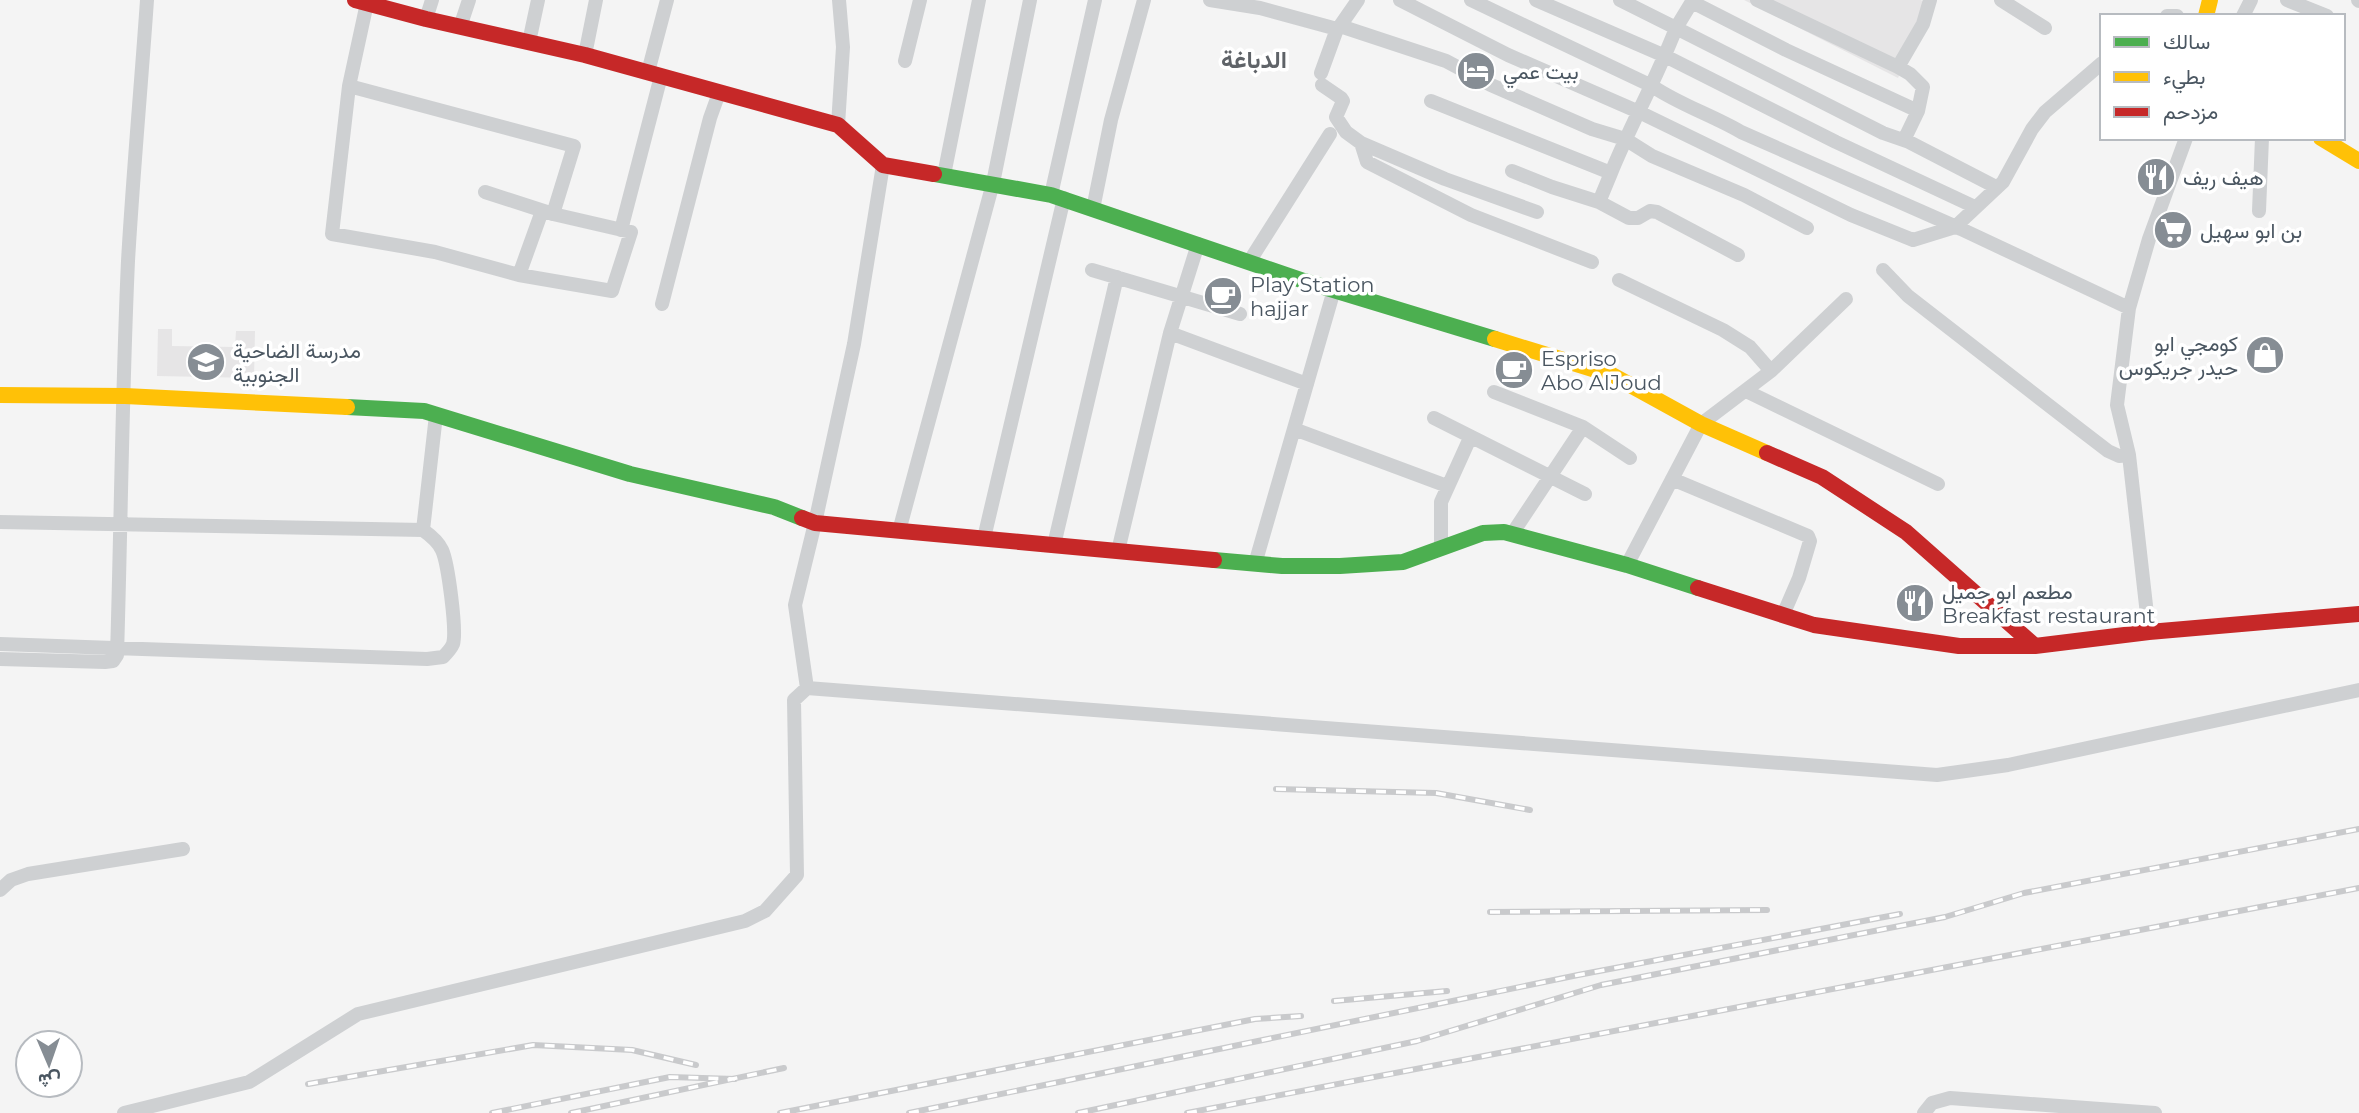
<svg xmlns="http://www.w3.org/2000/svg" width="2359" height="1113" font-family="Montserrat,Vazirmatn,sans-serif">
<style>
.education{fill:#e6e5e6}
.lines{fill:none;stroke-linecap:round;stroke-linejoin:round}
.street{stroke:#ced0d2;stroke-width:14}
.fast{stroke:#4caf50;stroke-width:16}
.slow{stroke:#ffc107;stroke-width:16}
.jam{stroke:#c62828;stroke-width:16}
.rail-casing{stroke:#c9cacc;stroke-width:6}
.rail{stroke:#fff;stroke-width:3.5;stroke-dasharray:10;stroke-linecap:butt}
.labels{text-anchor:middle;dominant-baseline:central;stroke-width:7;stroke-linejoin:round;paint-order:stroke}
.poi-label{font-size:21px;fill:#4a5661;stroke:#fff;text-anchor:start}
.quarter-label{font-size:24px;font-weight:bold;fill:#5f6368;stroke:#fff}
</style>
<rect width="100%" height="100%" fill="#f4f4f4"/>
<path class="education" d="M1744 0H1921L1934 11 1915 41 1898 78Z
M158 329H172V346L235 347 236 331H255L254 378 157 376Z"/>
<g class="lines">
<path class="street" d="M1210 0 1260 8 1337 29 1340 26
M1358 0 1340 26 1446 61 1491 85 1592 129 1625 139 1652 156 1744 195 1807 228
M1400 0 1508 55 1639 112 1851 215 1913 240 1955 227 2003 182 2032 129 2045 112 2102 63
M1471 0 1652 86C1680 105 1712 115 1741 132L1961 229 2129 308
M1536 0 1665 56 1836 142 1975 207
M1620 0 1676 28 1693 0
M1757 0 1898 67 1910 74 1923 87 1918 111 1904 140
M2001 0 2045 28
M2287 0 2327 16
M2358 0 2359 1
M1692 2 1786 50 1918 111
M367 3 349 86 332 234 435 252 519 275 612 291 631 232 553 214 485 192
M2167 16H2177
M2243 16 2251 0
M426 19 432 0
M460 27 469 0
M529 42 538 0
M585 55 596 0
M905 61 920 0
M1898 67 1923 24 1930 0
M648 72 667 0
M1321 73 1337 29
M1322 85 1341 98 1343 101 1336 117 1346 132 1361 143 1367 162 1471 215 1592 262
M349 86 574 146 553 214
M1431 101 1611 173C1631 124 1657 78 1676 28L1883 133 1909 142 1996 187
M838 125 843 47 839 0
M1361 143 1445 179 1537 212
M1512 171 1552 187 1599 202 1629 218H1638L1650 211 1657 212 1738 255
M944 175 979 0
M1051 195 1095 0
M1599 202 1611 173
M1093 209 1111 120 1144 0
M2259 211 2262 138
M621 230 661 76
M1249 262 1330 134
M1092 270 1240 314
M1883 270 1908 296 2078 428 2108 451 2119 456 2129 455
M519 275 542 211
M1619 280 1723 330 1750 347 1771 371
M662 304 710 118 719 93
M1170 333 1307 384
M1746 391 1938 484
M1494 392 1583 427 1630 458
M1434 418 1585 494
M1294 429 1447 486
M1672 479 1808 536 1810 541 1799 578 1783 615
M0 522 423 530
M899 531 993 183 1030 0
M1512 534 1583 427
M984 538 1064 198
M1054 545 1117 277
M1441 548V502L1470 438
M1118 551 1170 333 1198 244
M1255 564 1334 290
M1627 565 1701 424 1771 371 1846 299
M2149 632 2129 455 2117 405 2129 308 2149 239 2186 138
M0 644 427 659 443 657C447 653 451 649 453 644 457 631 448 563 442 550 438 541 430 535 423 530L436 415
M0 659 105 662 113 661 117 655C121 524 122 392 128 261 133 174 141 87 147 0
M807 688 1937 775 2008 765 2359 690
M0 890 11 880 28 874 183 849
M124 1113 249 1082 358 1014 745 921 765 911 797 875 794 700 807 688 795 605 815 523 854 344 883 165
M1924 1113 1932 1103 1950 1098 2155 1113"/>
<path class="fast" d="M934 174 1051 195 1304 281 1495 339
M347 407 424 411 630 474 774 507 802 518
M1214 560 1282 566H1340L1403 562 1483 533 1504 532 1627 565 1698 588"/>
<path class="slow" d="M2206 16 2210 0
M2321 138 2359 161
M1495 339 1612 375 1701 424 1767 453
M0 395 125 396 347 407"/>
<path class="jam" d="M355 0 426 19 585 55 838 125 883 165 934 174
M1767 453 1822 477 1906 532 2035 646
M802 518 815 523 1214 560
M1698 588 1814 625 1959 646H2035L2149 632 2359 614"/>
<g class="rail-casing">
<path id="rail" d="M1276 789 1436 793 1530 810
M1490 912 1767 910
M1334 1001 1447 991
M308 1084 533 1045 632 1050 696 1065
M492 1113 670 1077 735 1079
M571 1113 784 1068
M780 1113 1255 1019 1301 1016
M909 1113 1578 975 1900 914
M1078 1113 1417 1041 1601 985 1945 917 2024 893 2359 829
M1187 1113 2359 888"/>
</g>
<use href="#rail" class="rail"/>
</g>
<defs>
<g id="hotel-disc" transform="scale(2.0125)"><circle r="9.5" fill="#868d94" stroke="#fff"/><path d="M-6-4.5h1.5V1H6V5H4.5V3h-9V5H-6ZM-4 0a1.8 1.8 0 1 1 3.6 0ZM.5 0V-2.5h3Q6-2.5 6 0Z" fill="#fff"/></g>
<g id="restaurant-disc" transform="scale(2.0125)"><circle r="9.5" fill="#868d94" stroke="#fff"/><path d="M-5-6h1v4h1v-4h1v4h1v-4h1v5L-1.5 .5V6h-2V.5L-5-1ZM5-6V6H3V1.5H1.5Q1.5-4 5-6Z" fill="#fff"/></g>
<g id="supermarket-disc" transform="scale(2.0125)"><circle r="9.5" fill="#868d94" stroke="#fff"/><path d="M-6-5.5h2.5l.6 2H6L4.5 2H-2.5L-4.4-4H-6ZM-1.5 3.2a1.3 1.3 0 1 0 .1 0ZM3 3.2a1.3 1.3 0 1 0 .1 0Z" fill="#fff"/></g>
<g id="cafe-disc" transform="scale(2.0125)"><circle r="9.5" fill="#868d94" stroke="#fff"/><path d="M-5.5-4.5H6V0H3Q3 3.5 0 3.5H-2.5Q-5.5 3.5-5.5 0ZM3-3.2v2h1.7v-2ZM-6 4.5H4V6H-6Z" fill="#fff"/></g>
<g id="shop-disc" transform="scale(2.0125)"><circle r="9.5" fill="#868d94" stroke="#fff"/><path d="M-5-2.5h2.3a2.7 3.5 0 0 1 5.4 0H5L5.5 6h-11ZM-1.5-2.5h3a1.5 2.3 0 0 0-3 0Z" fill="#fff"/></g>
<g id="school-disc" transform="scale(2.0125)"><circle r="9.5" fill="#868d94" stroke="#fff"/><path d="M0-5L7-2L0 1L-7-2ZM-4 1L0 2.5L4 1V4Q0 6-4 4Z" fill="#fff"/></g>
</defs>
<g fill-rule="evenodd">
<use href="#hotel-disc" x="1476" y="71"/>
<use href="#restaurant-disc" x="2156" y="177"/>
<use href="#supermarket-disc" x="2173" y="230"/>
<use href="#cafe-disc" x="1223" y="296"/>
<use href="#shop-disc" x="2265" y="355"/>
<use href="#school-disc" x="206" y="362"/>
<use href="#cafe-disc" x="1514" y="370"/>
<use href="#restaurant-disc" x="1915" y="603"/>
</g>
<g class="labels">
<g class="poi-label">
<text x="1503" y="71">بيت عمي</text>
<text x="2183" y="177">هيف ريف</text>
<text x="2200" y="230">بن ابو سهيل</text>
<text x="1250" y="284">Play Station<tspan x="1250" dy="24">hajjar</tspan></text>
<text x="2238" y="343" text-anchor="end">كومجي ابو<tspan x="2238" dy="24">حيدر جريكوس</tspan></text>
<text x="233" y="350">مدرسة الضاحية<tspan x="233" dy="24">الجنوبية</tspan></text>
<text x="1541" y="358">Espriso<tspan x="1541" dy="24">Abo AlJoud</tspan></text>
<text x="1942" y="591">مطعم ابو جميل<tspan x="1942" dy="24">Breakfast restaurant</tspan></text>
</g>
<g class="quarter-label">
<text x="1254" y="59">الدباغة</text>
</g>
</g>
<rect x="2100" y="14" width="245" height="126" fill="#ffffff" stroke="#b7bbc0" stroke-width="2"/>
<rect x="2114" y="37" width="35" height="10" fill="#4caf50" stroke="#b7bbc0" stroke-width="2"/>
<text x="2163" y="49" font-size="21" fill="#4a5661">سالك</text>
<rect x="2114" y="72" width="35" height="10" fill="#ffc107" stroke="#b7bbc0" stroke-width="2"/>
<text x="2163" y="84" font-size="21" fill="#4a5661">بطيء</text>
<rect x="2114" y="107" width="35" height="10" fill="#c62828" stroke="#b7bbc0" stroke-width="2"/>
<text x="2163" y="119" font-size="21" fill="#4a5661">مزدحم</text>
<g transform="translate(49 1064) rotate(178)"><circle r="33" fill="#ffffff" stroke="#b7bbc0" stroke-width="2"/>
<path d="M0-5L12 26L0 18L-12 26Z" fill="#868d94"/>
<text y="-10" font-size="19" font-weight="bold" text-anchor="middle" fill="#4a5661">ش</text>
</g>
</svg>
